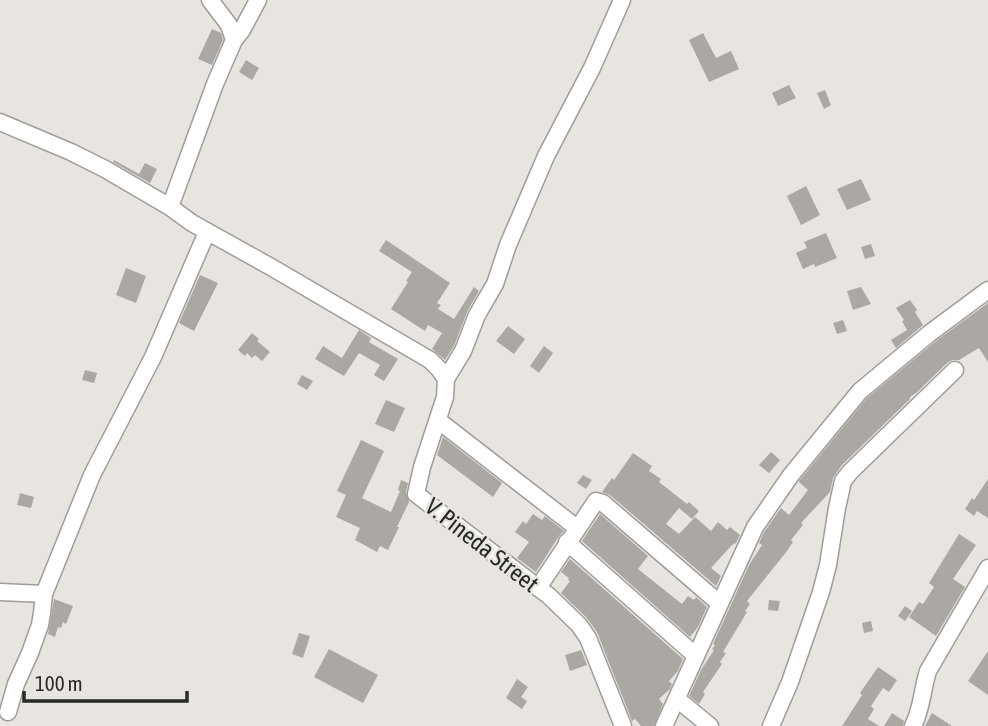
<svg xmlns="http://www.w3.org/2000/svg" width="988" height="726" font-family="'Asap Condensed',sans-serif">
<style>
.building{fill:#aba8a4}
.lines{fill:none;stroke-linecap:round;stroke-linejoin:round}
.minor-casing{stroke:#9f9c99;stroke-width:19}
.minor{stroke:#fff;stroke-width:16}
.labels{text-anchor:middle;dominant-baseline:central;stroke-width:5;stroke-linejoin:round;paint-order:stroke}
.street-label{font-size:24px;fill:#292826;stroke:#e8e5e1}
</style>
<rect width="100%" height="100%" fill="#e8e5e1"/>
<path class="building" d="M212 29 221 33 223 40 212 65 198 59Z
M703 33 716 58 731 51 739 69 709 82 689 40Z
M246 60 259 68 252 80 239 72Z
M789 85 796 98 778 106 772 93Z
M825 90 831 105 824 109 817 93Z
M114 160 139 174 145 163 157 169 150 183 113 162Z
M861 179 871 200 847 210 837 189Z
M806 186 820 215 801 225 787 196Z
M826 233 837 258 815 267 814 264 803 269 796 253 807 248 804 242Z
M386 240 450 283 437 303 441 305 438 309 454 319 474 287 479 291 468 310 454 346 445 360 432 349 442 333 428 325 425 331 391 309 408 282 406 281 412 272 379 251Z
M871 244 875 256 865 259 861 247Z
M126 268 146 276 136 303 116 295Z
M200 275 218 283 194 331 179 323Z
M861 287 871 304 853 310 847 291Z
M910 300 917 310 915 312 923 325 896 348 891 340 907 330 902 321 904 320 896 308Z
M988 303V362L979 348 959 360H953L948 362 916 393 910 397V399L842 465 833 478 830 492 801 523 803 525 791 540 793 542 787 551 747 601 750 604 745 611 747 612 723 652 726 653 720 662 722 664 703 692 705 694 699 704 689 696 701 670 714 650 712 649 715 645 713 644 749 565 762 545 759 543 764 532 781 508 789 515 808 490 799 482V481L867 398 936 341Z
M843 320 847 331 837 334 833 323Z
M508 326 525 339 514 354 496 341Z
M359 330 371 338 369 342 398 359 384 381 374 375 380 365 359 353 344 376 315 359 323 346 342 358Z
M252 333 259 339 257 341 270 352 262 361 255 355 252 358 247 353 245 356 238 350Z
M544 346 553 353 539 373 530 366Z
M85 370 97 373 94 383 82 380Z
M302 375 313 381 307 390 297 384Z
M386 400 405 408 394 432 375 424Z
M443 437 502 483 493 497 437 455Z
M361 440 384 451 362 498 391 512 400 491 398 490 401 480 408 483 406 492 409 502 397 527H399L388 550 380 546 377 552 355 540 360 528 336 517 346 495 337 491Z
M771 452 780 460 769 473 759 465Z
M633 453 652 466 649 471 661 479 659 482 687 504 689 502 699 511 692 519 679 508 666 524 679 534 695 517 711 531 718 522 727 530 730 527 740 535 736 543 732 545 711 568 721 576 716 586 610 495 602 492 612 478 614 480Z
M583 475 592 480 586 489 577 483Z
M988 479V518L977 511 974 516 965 509 972 498 974 500Z
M20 493 34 497 31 508 17 505Z
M533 514 542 520 545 516 564 531 559 536 536 572 517 558 529 542 515 532 523 521 526 524Z
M600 514 648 556 638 569 682 604 688 596 694 600 696 597 707 607 698 627 690 637 582 541Z
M959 534 976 545 953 579 965 587 936 636 909 617 919 602 923 604 934 587 929 583Z
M570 559 683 659 678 671 669 681 672 684 670 689 659 699 663 704 654 726H641L635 719 632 721 597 632 586 617 561 593 570 581 568 580 569 578 561 572Z
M54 599 73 606 66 624 63 622 61 628 58 627 55 637 48 634Z
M769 600 780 601 778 611 768 610Z
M905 606 912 611 905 621 898 616Z
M871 621 873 631 864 633 862 623Z
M299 633 310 636 303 658 292 654Z
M329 649 378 675 363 703 314 677Z
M581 650 587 665 570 671 565 655Z
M988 651V695L968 681Z
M878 667 897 680 889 692 883 688 871 706 874 709 868 719 879 726H842L862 695 860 693Z
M517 679 528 687 521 697 527 701 522 709 506 698Z
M892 713 904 721 903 726H884Z
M932 713 952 726H925Z"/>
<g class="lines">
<g class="minor-casing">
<path id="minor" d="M234 40 242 30 258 0
M0 122 71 152 105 169 170 207 192 223 271 267 430 360 439 369 446 379 445 397 422 467 416 494 549 596 579 625 588 638 623 726
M170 207 215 84 234 40 229 25 210 0
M446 379 463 351 477 315 495 284 508 245 546 156 592 68 622 0
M439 421 577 528
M567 542 696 656
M538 588 596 501 603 503 719 603
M0 592 44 594 92 475 153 357 207 232
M677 699 710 726
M8 712 16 684 30 653 40 625 42 613 44 594
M664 726 755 527 791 475 860 391 930 333 988 290
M771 726 790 682 821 592 828 565 837 508 843 481 850 472 955 370
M913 726C922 709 922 690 928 671L988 568"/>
</g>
<use href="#minor" class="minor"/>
</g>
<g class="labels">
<g class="street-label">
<text transform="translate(482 545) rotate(38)">V. Pineda Street</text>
</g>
</g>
<path d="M24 691v10h163v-10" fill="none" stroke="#292826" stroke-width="3.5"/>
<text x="35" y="691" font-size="21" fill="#292826" stroke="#e8e5e1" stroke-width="5" paint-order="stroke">100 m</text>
</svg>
